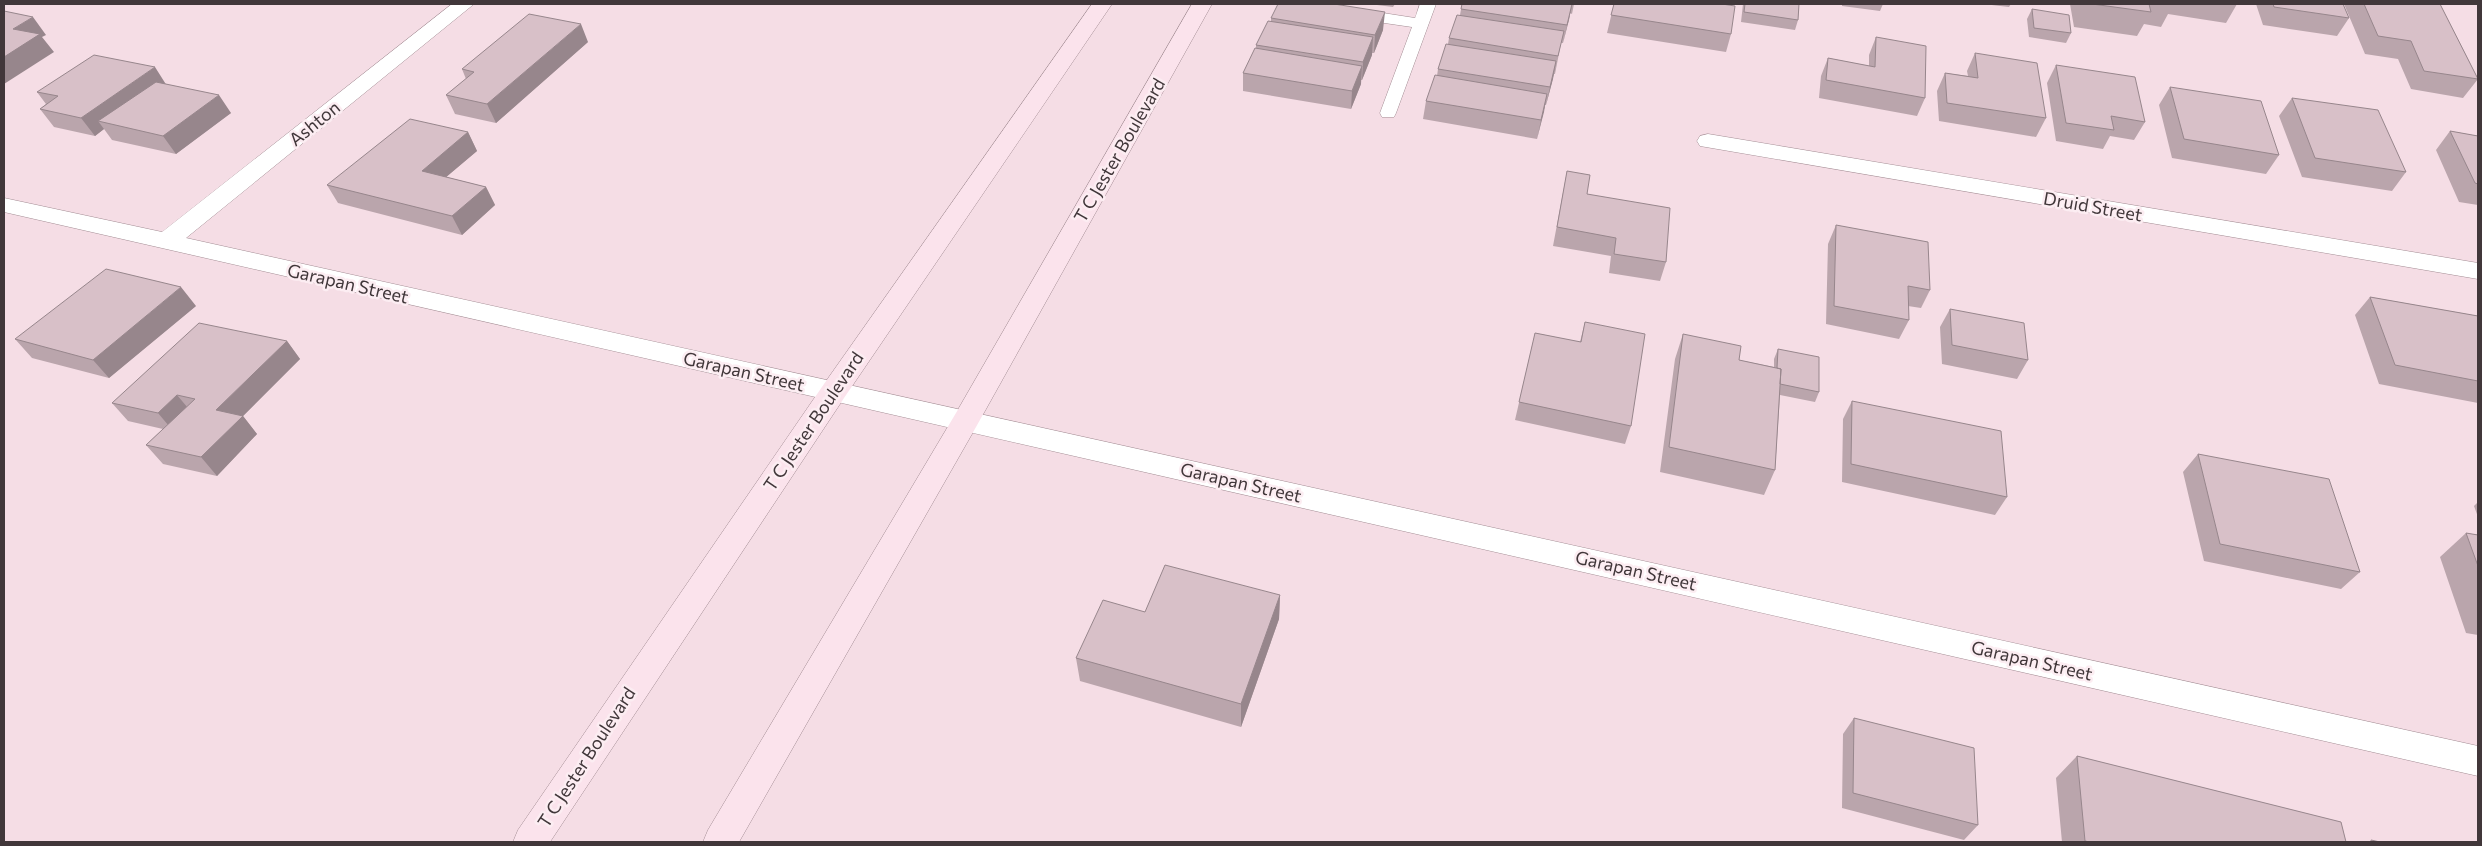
<svg xmlns="http://www.w3.org/2000/svg" width="2482" height="846" font-family="Commissioner,sans-serif">
<style>
.lines{fill:none;stroke-linecap:round;stroke-linejoin:round}
.service-casing{stroke:#a38d94;stroke-width:1}
.minor-casing{stroke:#a38d94;stroke-width:1}
.secondary-casing{stroke:#a38d94;stroke-width:1}
.service{fill:#fff;fill-rule:evenodd}
.minor{fill:#fff;fill-rule:evenodd}
.secondary{fill:#fbe3ec;fill-rule:evenodd}
.wall{fill:#baa5ac}
.shaded-wall{fill:#97868c}
.building{fill:#d8c0c8;stroke:#97868c}
.labels{text-anchor:middle;dominant-baseline:central;stroke-width:5;stroke-linejoin:round;paint-order:stroke}
.street-label{font-size:18px;fill:#41373a;stroke:#fcedf2}
</style>
<rect width="100%" height="100%" fill="#f5dde5"/>
<g class="lines">
<g class="service-casing">
<path id="service" d="M1420 4H1436L1396 113 1394 117H1382L1380 113 1412 27 1357 19 1349 14 1357 9 1415 18Z"/>
</g>
<g class="minor-casing">
<path id="minor" d="M452 4H474L186 238 2478 746V776L4 212V198L162 232Z
M1708 134 2478 263V279L1700 146 1697 141 1700 136Z"/>
</g>
<g class="secondary-casing">
<path id="secondary" d="M1092 4H1112L844 398 550 842H513L518 830 824 384Z
M1192 4H1212L976 427 739 842H703L708 830 956 413Z"/>
</g>
<use href="#service" class="service"/>
<use href="#minor" class="minor"/>
<use href="#secondary" class="secondary"/>
</g>
<path class="wall" d="M1369 4H1395L1393 7Z
M1462 4H1574L1572 14 1570 13 1563 43H1561L1555 74H1554L1546 105H1545L1537 139 1423 119 1426 101 1437 76 1438 69 1448 44 1449 38 1460 15Z
M1614 4 1731 34 1726 52 1607 33Z
M1743 4H1799L1798 20 1795 30 1741 22Z
M1842 4H1883L1880 11 1842 6Z
M1983 4H2011L2009 7Z
M2070 4H2237L2226 23 2168 14 2161 27 2144 24 2137 36 2074 27Z
M2256 4H2343L2349 18 2337 36 2263 25Z
M2344 4H2440L2478 79 2463 98 2411 89 2398 59 2365 54Z
M2032 9 2071 33 2066 43 2029 37 2027 19Z
M1271 18 1383 30 1374 53H1372V55L1362 80H1361V84L1351 109 1243 91V73L1256 48V45L1271 21Z
M1876 37 1925 98 1917 116 1819 98 1821 76 1828 58 1869 66V55Z
M588 42 496 123 455 114 446 95 466 79 462 69Z
M1975 53 2046 118 2036 137 1939 121 1937 91 1945 73 1968 76 1967 71Z
M2056 65 2145 122 2134 140 2110 136 2103 149 2056 141 2047 83Z
M166 84 231 113 176 154 112 140 104 129 95 136 54 127 40 109 46 104 37 92Z
M2170 87 2279 155 2266 174 2172 158 2159 105Z
M2292 98 2406 172 2392 191 2302 177 2279 116Z
M2450 131 2478 136V205L2459 202 2436 150Z
M468 132 477 151 446 177 486 187 495 205 462 235 338 203 327 185Z
M1567 171 1587 194 1666 262 1660 281 1609 273 1611 256 1553 246Z
M1836 225 1930 290 1921 308 1908 306 1909 320 1899 339 1826 324 1828 244Z
M2370 297 2478 316V403L2379 384 2355 315Z
M196 306 109 378 32 358 15 339Z
M1950 309 2028 360 2017 379 1942 364 1940 327Z
M1585 322 1631 426 1625 444 1515 420 1535 333 1580 342Z
M1683 334 1739 360 1774 367V359L1778 349 1819 392 1815 402 1780 395 1775 470 1764 495 1660 472 1675 359Z
M287 341 300 359 243 416 257 434 217 476 163 464 146 445 163 429 128 421 112 403Z
M1852 401 2007 497 1995 515 1842 482 1843 419Z
M2198 454 2360 572 2341 589 2204 561 2183 472Z
M2478 502V517L2474 506Z
M2466 533 2478 535V635L2466 633 2440 557Z
M1280 595 1279 619 1241 727 1080 681 1076 658Z
M1854 718 1978 825 1964 840 1842 808 1843 734Z
M2077 756 2346 842H2062L2056 778Z"/>
<path class="shaded-wall" d="M1572 4 1569 20 1563 43 1567 25Z
M1385 12 1383 30 1374 53 1375 35Z
M33 17 46 35 42 37 54 52 4 84V57L13 29Z
M581 24 588 42 496 123 487 104Z
M1373 37 1372 55 1362 80 1363 62Z
M1556 61 1553 79 1546 105 1550 87Z
M1362 66 1361 84 1351 109 1352 91Z
M155 67 167 86 98 121 104 129 95 136 81 118Z
M1547 94 1544 112 1537 139 1541 120Z
M219 95 231 113 176 154 163 136Z
M468 132 477 151 432 189 422 171Z
M486 187 495 205 462 235 452 216Z
M181 287 196 306 109 378 93 360Z
M287 341 300 359 243 416 257 434 217 476 201 457 216 410Z
M177 395 193 414 174 432 158 413Z
M1280 595 1279 619 1241 727V704Z"/>
<path class="building" d="M1278 4H1334L1385 12 1375 35 1271 18Z
M1462 4H1572L1567 25 1461 9Z
M1614 4H1722L1735 6 1731 34 1611 15Z
M1745 4H1799L1798 20 1744 12Z
M2092 4H2149L2151 12Z
M2273 4H2343L2349 18 2274 7Z
M2364 4H2440L2478 79 2424 71 2411 41 2378 36Z
M2032 9 2069 15 2071 33 2034 28Z
M4 11 33 17 13 29 40 34 4 57Z
M529 14 581 24 487 104 446 95 474 72 462 69Z
M1457 15 1564 31 1558 56 1449 38Z
M1268 21 1373 37 1363 62 1256 45Z
M1876 37 1926 46 1925 98 1826 80 1828 58 1875 67Z
M1446 44 1556 61 1550 87 1438 69Z
M1255 48 1362 66 1352 91 1243 73Z
M1975 53 2037 63 2046 118 1947 103 1945 73 1978 78Z
M94 55 155 67 81 118 40 109 58 96 37 92Z
M2056 65 2135 77 2145 122 2111 116 2114 130 2066 123Z
M1435 75 1547 94 1541 120 1426 101Z
M156 82 219 95 163 136 98 121Z
M2170 87 2261 101 2279 155 2184 139Z
M2292 98 2378 110 2406 172 2315 158Z
M410 119 468 132 422 171 486 187 452 216 327 185Z
M2450 131 2478 136V184L2475 183Z
M1567 171 1590 175 1587 194 1670 208 1666 262 1614 254 1616 238 1557 227Z
M1836 225 1928 242 1930 290 1908 286 1909 320 1834 306Z
M106 269 181 287 93 360 15 339Z
M2370 297 2478 316V381L2395 365Z
M1950 309 2024 323 2028 360 1952 345Z
M1585 322 1645 334 1631 426 1519 402 1535 333 1581 342Z
M199 323 287 341 216 410 243 416 201 457 146 445 195 399 177 395 158 413 112 403Z
M1683 334 1741 346 1739 360 1781 369 1775 470 1669 447Z
M1778 349 1819 357V392L1780 384 1781 369 1777 368Z
M1852 401 2001 431 2007 497 1851 464Z
M2198 454 2329 479 2360 572 2220 544Z
M2466 533 2478 535V566Z
M1165 565 1280 595 1241 704 1076 658 1103 600 1145 612Z
M1854 718 1974 748 1978 825 1853 793Z
M2077 756 2341 822 2346 842H2090L2085 841Z
M2371 840 2380 842H2371Z"/>
<g class="labels">
<g class="street-label">
<text transform="translate(314 123) rotate(-39)">Ashton</text>
<text transform="translate(1119 150) rotate(-60)">T C Jester Boulevard</text>
<text transform="translate(2093 206) rotate(10)">Druid Street</text>
<text transform="translate(348 283) rotate(13)">Garapan Street</text>
<text transform="translate(744 371) rotate(13)">Garapan Street</text>
<text transform="translate(813 421) rotate(-56)">T C Jester Boulevard</text>
<text transform="translate(1241 482) rotate(13)">Garapan Street</text>
<text transform="translate(1636 570) rotate(13)">Garapan Street</text>
<text transform="translate(2032 660) rotate(13)">Garapan Street</text>
<text transform="translate(586 757) rotate(-57)">T C Jester Boulevard</text>
</g>
</g>
<rect width="2482" height="846" fill="none" stroke="#41373a" stroke-width="10"/>
</svg>
